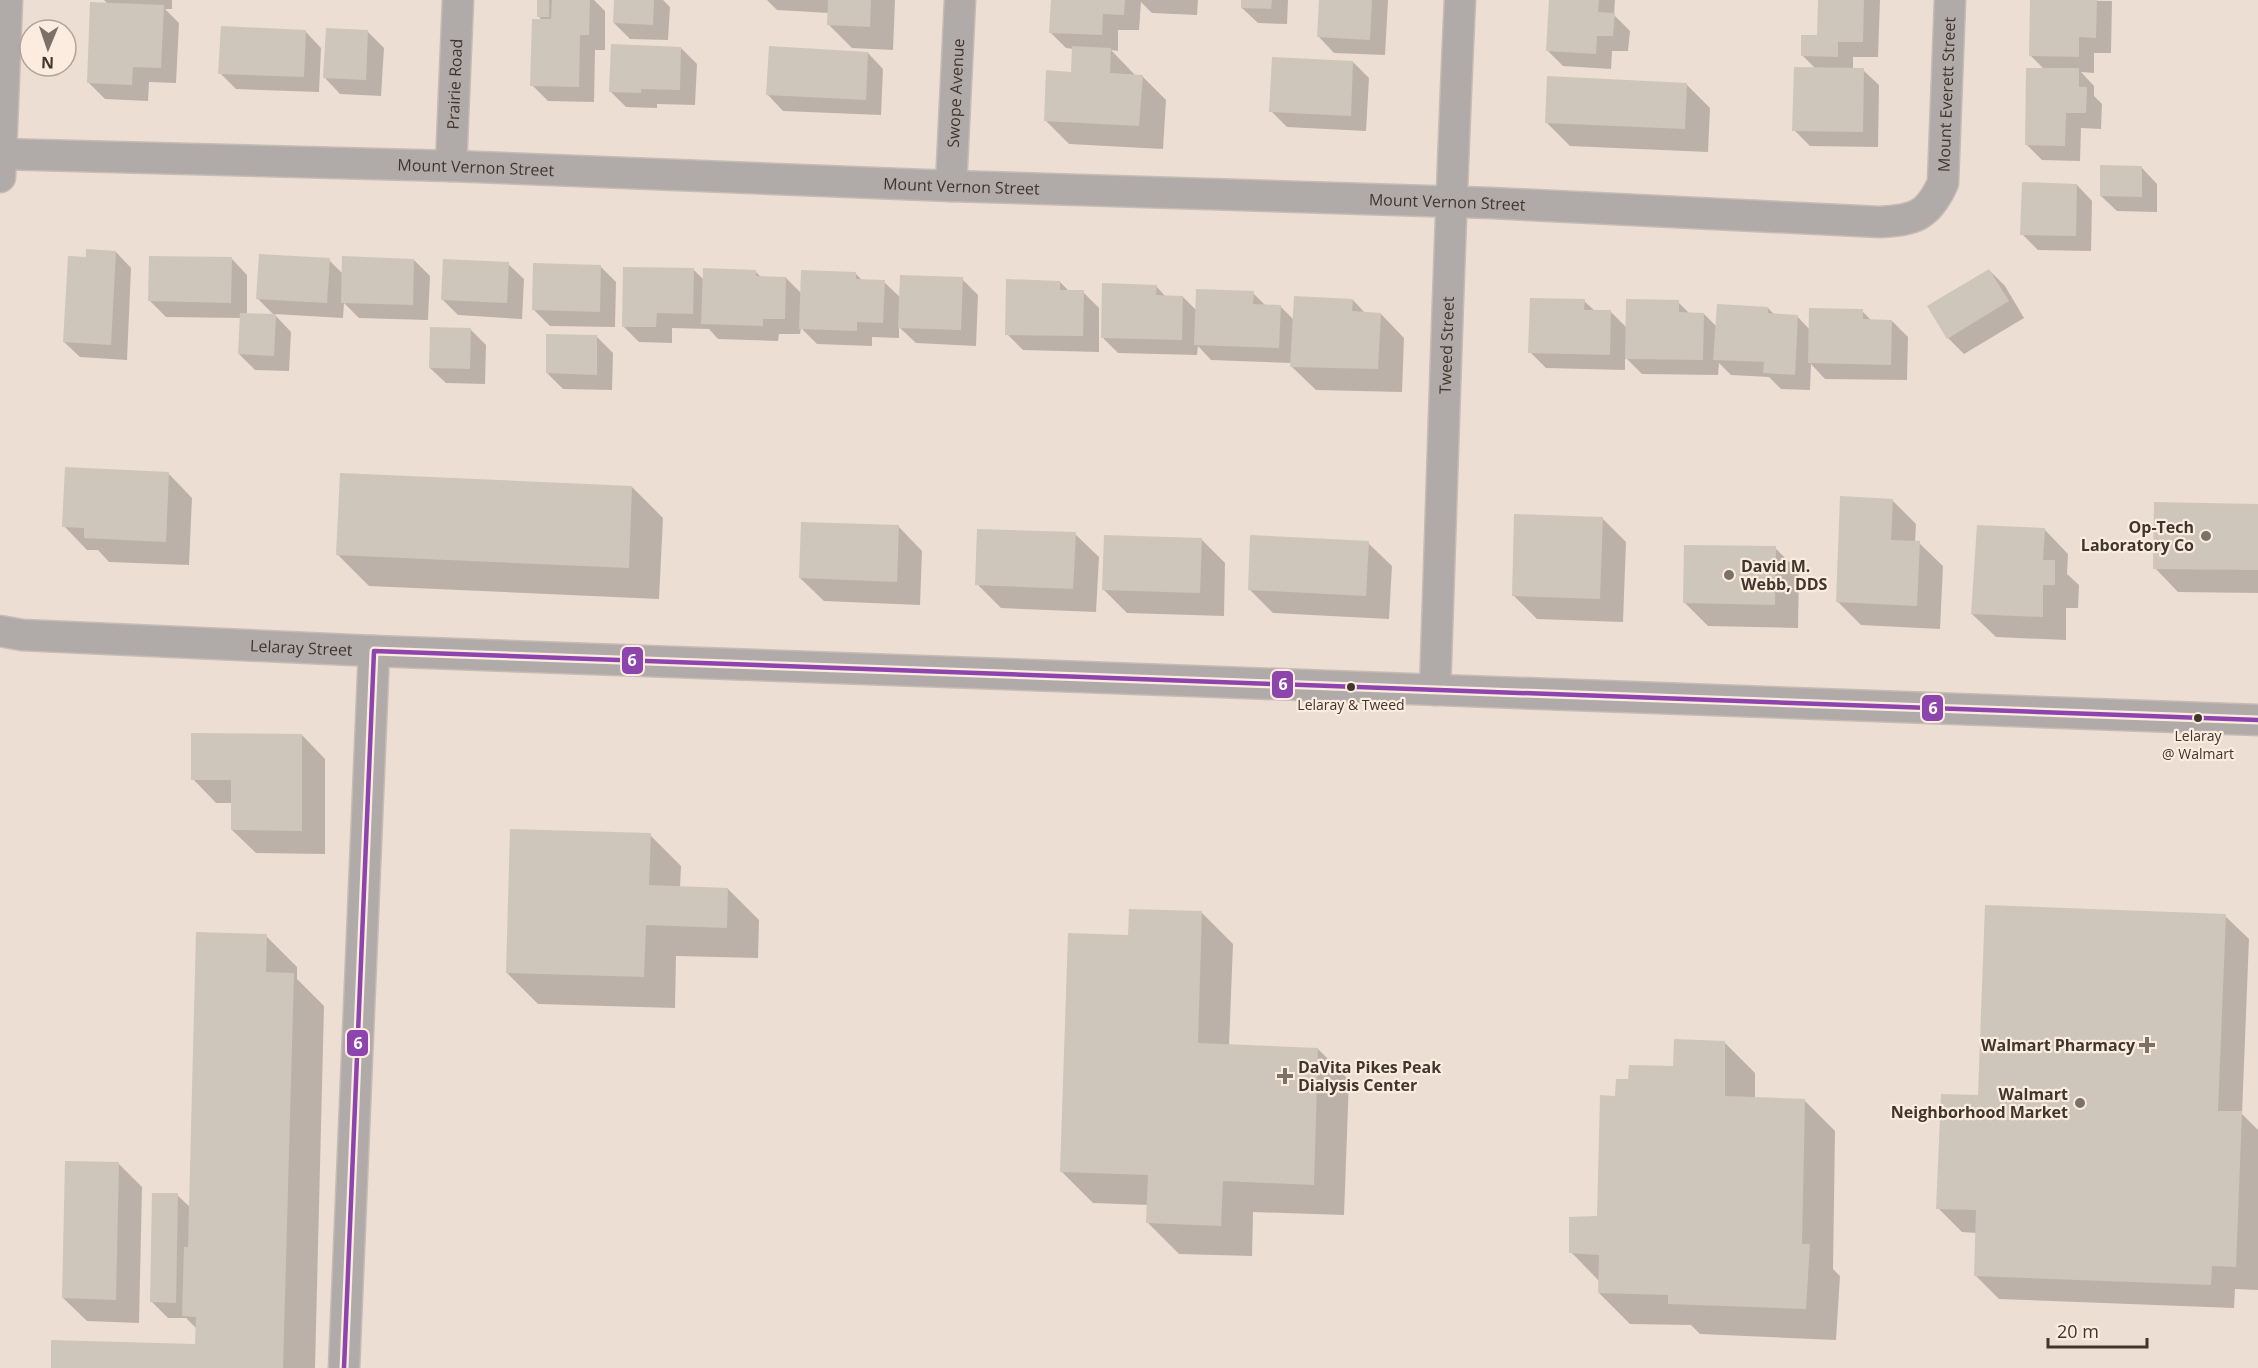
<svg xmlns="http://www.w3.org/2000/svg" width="2258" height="1368" font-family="'Open Sans',sans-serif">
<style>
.shadow{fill:#0003}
.building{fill:#cec6bb}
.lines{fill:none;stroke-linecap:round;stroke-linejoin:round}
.minor-casing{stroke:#c7bcb4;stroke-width:33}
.minor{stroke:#b0aaa8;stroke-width:30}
.bus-1-casing{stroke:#fbecdf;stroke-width:9}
.bus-1{stroke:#8e44ad;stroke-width:4.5}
.poi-dot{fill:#7c7167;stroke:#fbecdf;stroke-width:2}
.bus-dot{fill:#40362e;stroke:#fbecdf;stroke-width:2}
.labels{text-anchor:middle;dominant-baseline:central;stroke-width:4.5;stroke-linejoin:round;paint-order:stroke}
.bus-label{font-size:14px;fill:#40362e;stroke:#fbecdf}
.street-label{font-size:16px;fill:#40362e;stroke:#fbecdf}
.poi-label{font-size:16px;font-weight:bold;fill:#40362e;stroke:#fbecdf;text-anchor:end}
.line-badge{stroke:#fbecdf;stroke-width:2}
.badge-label{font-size:16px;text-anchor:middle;font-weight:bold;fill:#fff}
</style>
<rect width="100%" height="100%" fill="#ecded2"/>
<path class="shadow" d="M104 0H172V9H165L179 23 176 83 149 82 148 101 105 99 89 83 109 5Z
M538 0H594L605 11V50H595L594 102 548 101 532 85 543 21 538 16Z
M616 0H663L670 7 668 40 630 39 614 23Z
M767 0H895L893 50 852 48 828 24 829 13 777 10Z
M1052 0H1198L1197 15 1152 13 1141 2 1139 30H1118V51L1111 50 1134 74V76H1142L1166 100 1163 149 1069 144 1045 120 1072 73 1074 49 1066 48 1050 32Z
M1242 0H1288L1287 24 1258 23 1242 8Z
M1320 0H1388L1385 55 1334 53 1319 37Z
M1551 0H1615L1614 15 1630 31 1628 51H1612L1611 69 1563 66 1547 50Z
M1819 0H1880L1878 57H1853V69L1863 70 1879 85 1878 147 1810 146 1794 130 1816 69 1802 55 1818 37Z
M2032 0 2112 1 2111 53H2094V73L2081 72 2094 86V96L2102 104 2101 129 2081 128 2080 161 2042 160 2026 144 2044 69 2031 56Z
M306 32 321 48 319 92 236 89 220 73Z
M368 32 384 48 381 96 340 94 325 78Z
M681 48 697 64 695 105 657 104V108L626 107 610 91Z
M868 53 883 69 881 115 783 111 768 95Z
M1353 62 1369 78 1366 131 1287 127 1271 111Z
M1686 84 1710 108 1708 152 1570 146 1546 122Z
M2142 168 2157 184V212L2117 211 2101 196Z
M2077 185 2092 201 2091 251 2038 250 2022 234Z
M116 252 131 268 127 360 80 357 64 342 87 258Z
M232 259 247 275V315L275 316 258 299 329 260 343 274 414 260 430 276 428 320 359 318 344 303 343 318 274 314 291 332 289 371 255 370 239 354 241 318 166 317 150 301Z
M508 264 524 279 522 319 458 315 442 299Z
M600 266 616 282 615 327 550 326 534 310Z
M693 269 704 280 755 271 762 278H786L802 294 856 274 863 281 884 282 901 298 962 279 978 295 976 346 916 343 899 327V338L872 337V346L817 344 801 328 800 334H779L778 341 718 339 709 329 672 328V343L639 342 623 326Z
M1989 270 2005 286 2024 318 1964 354 1948 338Z
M1060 282 1069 291 1083 292 1099 308V352L1023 350 1007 334Z
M1156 286 1166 297H1183L1197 311 1253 293 1266 306H1280L1294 320 1353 300 1366 314H1381L1404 338 1402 392 1316 390 1292 367V363L1211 360 1198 346 1197 355 1118 353 1102 337Z
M1584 301 1595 311H1610L1627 328 1678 302 1690 314H1704L1717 327 1768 308 1775 315 1797 316 1810 330 1862 311 1872 321H1892L1908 337 1907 380 1825 379 1811 364 1810 390 1781 389 1769 377 1731 375 1719 363 1718 375 1642 374 1625 357V370L1546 368 1530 352Z
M470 329 486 345 485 384 446 383 430 368Z
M597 337 613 353 612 390 563 389 547 373Z
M169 474 192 498 189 565 109 562 98 550H87L64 526Z
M632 487 663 518 659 599 369 586 338 555Z
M1892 500 1916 524 1915 543H1919L1943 566 1940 629 1861 625 1837 601Z
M2258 505V593L2178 592 2155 568Z
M1602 518 1626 542 1623 622 1537 619 1513 595Z
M899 527 922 551 920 605 824 601 800 578Z
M2045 530 2068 554 2067 574 2079 585 2078 608H2066V640L1996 637 1972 614Z
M1075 534 1099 557 1096 612 1001 608 977 584Z
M1202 540 1225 563 1224 616 1127 613 1103 589Z
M1368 543 1392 566 1389 619 1273 613 1249 589Z
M1775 548 1799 571 1798 628 1708 626 1684 602Z
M302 735 325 759V854L256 853 232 830V803H216L193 779Z
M650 835 681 866 680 888 728 889 759 920 758 958 676 956 675 1008 538 1004 507 973Z
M1202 913 1233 944 1229 1046 1318 1049 1349 1080 1344 1215 1253 1212 1252 1256 1179 1254 1148 1223 1149 1205 1093 1203 1062 1172 1130 937Z
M2225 916 2249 939 2242 1114 2258 1130V1290L2235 1289 2234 1308 1999 1299 1975 1275 1977 1233 1962 1232 1938 1208 1979 1097Z
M266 936 297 967V979L324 1006 315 1368H52L196 1346 197 1329 186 1318H168L152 1302 177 1195 191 1208Z
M1724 1042 1755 1073V1098L1804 1100 1835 1131 1833 1269 1840 1276 1836 1340 1700 1334 1691 1325 1630 1324 1599 1293 1600 1282 1571 1252 1598 1218 1617 1098 1630 1081 1674 1068Z
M118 1163 142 1187 139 1323 87 1321 63 1298Z"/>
<path class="building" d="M537 0H549V17H537Z
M552 0H590L589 35H580L579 87 530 86 532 19H551Z
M614 0H654L653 25 613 23Z
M828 0H871L870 27 827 25Z
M1051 0H1125L1124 15 1103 14 1102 35 1049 33Z
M1241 0H1272L1271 9 1241 8Z
M1319 0H1372L1370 40 1317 37Z
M1549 0H1599L1598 12 1615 13 1613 36H1597L1596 54 1546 51Z
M1818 0H1864L1863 42H1838V57L1801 56V35H1817Z
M2030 0H2097L2096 38 2079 37V57L2029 56Z
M90 2 164 5 161 68 133 67 132 85 87 83Z
M221 26 306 30 304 77 218 74Z
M326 28 368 30 366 80 323 78Z
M611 44 681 47 680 90 641 89V93L609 92Z
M769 46 868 52 866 100 766 95Z
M1072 46 1111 48 1110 73 1143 75 1139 126 1044 121 1046 70 1071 72Z
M1272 57 1353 61 1351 116 1269 112Z
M1794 67 1864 68 1863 132 1792 131Z
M2026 68H2079V87H2087L2086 113H2066L2065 146 2025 145Z
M1547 76 1687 83 1685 129 1545 123Z
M2100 165 2142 166V197L2100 196Z
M2022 182 2077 184 2076 236 2020 235Z
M86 249 116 251 111 345 63 342 68 256 86 257Z
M259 254 330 258 327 303 256 299Z
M149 256 232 257 231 303 148 301Z
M342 256 414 259 413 305 341 303Z
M443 259 509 262 507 303 441 300Z
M533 263 601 265 600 312 532 310Z
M623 267 694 268 693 314 657 313 656 327H622Z
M703 268 756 270V276L786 277 785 319H763V326L701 324Z
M1989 269 2009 301 1947 339 1927 306Z
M801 270 856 272V279L885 280 883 323 857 322V331L799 329Z
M900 275 963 277 961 330 898 328Z
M1006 279 1060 281V290H1084L1083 336 1005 335Z
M1102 283 1157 285 1156 295 1183 296 1182 340 1101 338Z
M1196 289 1254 291 1253 304 1281 305 1279 348 1194 345Z
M1294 296 1353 299 1352 311 1381 313 1378 369 1290 367Z
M1530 298 1585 299 1584 310H1611L1610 355 1528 353Z
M1626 299 1679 300V312L1704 313 1703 360 1625 359Z
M1717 304 1768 307V313L1798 315 1795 375 1763 373 1764 362 1713 360Z
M1809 308 1863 309V319L1892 320 1891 365 1808 363Z
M240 313 276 314 274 356 238 354Z
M430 327 471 328 470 369 429 368Z
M546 334 597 335V375L546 373Z
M65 467 169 472 166 542 84 538V528L62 527Z
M340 473 632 486 629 568 336 555Z
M1840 496 1893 499 1891 540 1920 541 1917 606 1836 602Z
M2154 502 2258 504V570L2153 569Z
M1514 514 1603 517 1600 599 1512 596Z
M801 522 899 525 897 582 799 578Z
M1977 525 2045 528 2043 560H2055V585H2043V617L1971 614Z
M977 529 1076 532 1073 589 975 585Z
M1104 535 1202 538 1200 593 1102 590Z
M1250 535 1369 541 1366 596 1248 590Z
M1684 545 1776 546 1775 605 1683 603Z
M191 733 302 734V831L231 830V780H191Z
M510 829 651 833 649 885 728 888 727 928 646 925 644 977 506 973Z
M1985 905 2226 914 2218 1111H2242L2236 1267 2212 1266 2211 1285 1974 1276 1976 1210 1936 1209 1941 1094 1978 1095Z
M1129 909 1202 911 1198 1043 1318 1048 1314 1185 1223 1181 1221 1226 1146 1223 1148 1175 1060 1172 1068 933 1128 935Z
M196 932 267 934 266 972 294 973 283 1368H51V1340L195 1344 196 1317 182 1316 184 1247H188Z
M1674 1039 1725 1041V1096L1805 1099 1802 1244H1810L1806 1309 1668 1304V1295L1598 1293 1599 1255 1569 1253V1217L1597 1216 1600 1095 1615 1096 1616 1079H1628L1629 1065 1673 1066Z
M65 1161 119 1162 116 1300 62 1298Z
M152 1193H178L176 1303 150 1302Z"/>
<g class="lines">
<g class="minor-casing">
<g id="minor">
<path id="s1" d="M0 154 451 166 951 186 1491 203 1880 222C1915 220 1928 216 1943 183L1950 0"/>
<path id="s2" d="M451 166 458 0"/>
<path d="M0 177 7 0"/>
<path id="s3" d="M951 186 960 0"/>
<path id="s4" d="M0 631 22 635 374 651 2258 720"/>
<path id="s5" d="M1435 690C1443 460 1449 230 1460 0"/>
<path d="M344 1368 374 651"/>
</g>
</g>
<use href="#minor" class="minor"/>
<g class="bus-1-casing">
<path id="bus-1" d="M344 1368 374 651 2258 720"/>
</g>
<use href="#bus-1" class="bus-1"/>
</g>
<g class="poi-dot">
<circle cx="2206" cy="536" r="6"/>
<circle cx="1729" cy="575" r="6"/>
<path d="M2144 1036h6v6h6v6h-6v6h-6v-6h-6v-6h6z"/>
<path d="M1282 1067h6v6h6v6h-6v6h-6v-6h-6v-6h6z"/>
<circle cx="2080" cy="1103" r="6"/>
</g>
<g class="bus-dot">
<circle cx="1351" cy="687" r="5"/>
<circle cx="2198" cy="718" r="5"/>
</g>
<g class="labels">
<g class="bus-label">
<text x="1351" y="704">Lelaray &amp; Tweed</text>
<text x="2198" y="735">Lelaray<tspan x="2198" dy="18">@ Walmart</tspan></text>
</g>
<g class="street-label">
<text stroke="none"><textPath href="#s2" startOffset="82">Prairie Road</textPath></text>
<text stroke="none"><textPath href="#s3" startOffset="93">Swope Avenue</textPath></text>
<text stroke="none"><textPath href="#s1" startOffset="2050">Mount Everett Street</textPath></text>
<text stroke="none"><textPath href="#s1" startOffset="476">Mount Vernon Street</textPath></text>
<text stroke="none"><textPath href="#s1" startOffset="962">Mount Vernon Street</textPath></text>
<text stroke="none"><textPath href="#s1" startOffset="1448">Mount Vernon Street</textPath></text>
<text stroke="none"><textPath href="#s5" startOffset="345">Tweed Street</textPath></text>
<text stroke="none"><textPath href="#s4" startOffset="302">Lelaray Street</textPath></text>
</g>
<g class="poi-label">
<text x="2194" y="527">Op-Tech<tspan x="2194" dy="18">Laboratory Co</tspan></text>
<text x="1741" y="566" text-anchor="start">David M.<tspan x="1741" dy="18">Webb, DDS</tspan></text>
<text x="2135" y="1045">Walmart Pharmacy</text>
<text x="1298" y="1067" text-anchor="start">DaVita Pikes Peak<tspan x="1298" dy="18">Dialysis Center</tspan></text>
<text x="2068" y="1094">Walmart<tspan x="2068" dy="18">Neighborhood Market</tspan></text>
</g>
</g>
<g class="line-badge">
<rect x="621" y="646" width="23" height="29" rx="6" fill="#8e44ad"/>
<rect x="1271" y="670" width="23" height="29" rx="6" fill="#8e44ad"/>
<rect x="1921" y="694" width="23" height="28" rx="6" fill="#8e44ad"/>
<rect x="346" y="1029" width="23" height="28" rx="6" fill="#8e44ad"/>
</g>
<g class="badge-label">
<text x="632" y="666">6</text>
<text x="1283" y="690">6</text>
<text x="1933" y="714">6</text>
<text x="358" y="1049">6</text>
</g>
<g transform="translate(48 48) rotate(182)"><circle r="28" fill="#fbecdf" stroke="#b0a398" stroke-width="1.5"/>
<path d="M0-4.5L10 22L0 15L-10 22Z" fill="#7c7167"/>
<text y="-9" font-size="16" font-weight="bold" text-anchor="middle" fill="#40362e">N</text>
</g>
<path d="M2048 1338v9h99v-9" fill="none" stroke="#40362e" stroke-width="3"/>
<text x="2057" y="1338" font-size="18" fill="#40362e" stroke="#fbecdf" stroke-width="4.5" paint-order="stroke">20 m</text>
</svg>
